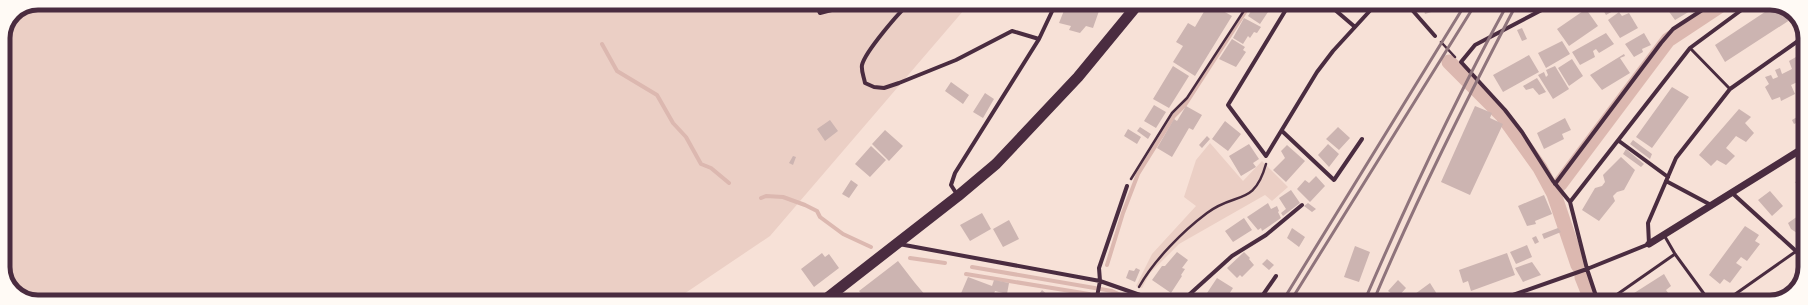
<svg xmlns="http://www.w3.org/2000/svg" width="1808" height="305" font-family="'Golos Text',sans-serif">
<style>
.green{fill:#ebcfc5}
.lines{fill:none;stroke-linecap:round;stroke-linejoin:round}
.stream{stroke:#dcb8b0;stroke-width:4}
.canal{stroke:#dcb8b0;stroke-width:15}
.building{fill:#ccb4b1}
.path{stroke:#4a2c40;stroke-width:2.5}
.service{stroke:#4a2c40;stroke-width:3}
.minor{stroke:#4a2c40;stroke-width:4}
.tertiary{stroke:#4a2c40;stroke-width:7}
.trunk{stroke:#4a2c40;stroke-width:11}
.rail{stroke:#8f747c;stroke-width:3}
.rim{fill:none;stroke:#4a2c40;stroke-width:5}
</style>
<rect width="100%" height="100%" fill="#f7e1d7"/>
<path class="green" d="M39 3H970L770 236 672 302H34L13 291 3 271V39L13 14Z
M1210 143 1243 181 1262 161 1288 187 1272 201 1265 195 1179 244 1150 273 1142 288 1136 286 1152 254 1196 206 1184 197 1196 160Z"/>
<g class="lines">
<path class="stream" d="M602 44 617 71 657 95 673 123 686 137 701 164 711 168 729 183
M761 198 766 196 783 197 805 205 817 211 820 217 843 234 871 247
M910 258 945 263
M1107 265 1123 213 1138 174 1174 116 1185 105 1251 3
M972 267 1112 291 1136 302
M966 274 1089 294
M1101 302 1102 298"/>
<path class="canal" d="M1449 62 1502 115 1540 168 1554 194 1578 265
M1560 184 1668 40 1724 3
M1582 277 1592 302"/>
</g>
<path class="building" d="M1067 3H1095L1094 7 1099 11 1093 28 1086 26 1080 33 1069 30 1071 26 1059 23Z
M1209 3 1232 16 1195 76 1173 62 1183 46 1176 42 1188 23 1195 27Z
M1256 3H1268L1272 6 1260 24 1248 16Z
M1417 3H1449L1450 6 1425 14 1423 7 1418 8Z
M1599 3H1621L1622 6 1606 15Z
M1670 3H1695L1697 7 1675 20 1665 6Z
M1777 4 1795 14 1796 16 1725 62 1715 45Z
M1586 9 1598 26 1569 46 1557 29Z
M1619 12 1622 16 1629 13 1638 28 1620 38 1608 20Z
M1244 18 1261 27 1257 33 1254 32 1250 38 1248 36 1243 44 1233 38Z
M1522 28 1527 39 1522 41 1517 30Z
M1606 33 1614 44 1599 53 1596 49 1593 51 1595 57 1580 65 1572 52Z
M1644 33 1651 45 1642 49 1643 52 1634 57 1625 44Z
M1232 39 1245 47 1243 50 1246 52 1236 67 1219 59Z
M1562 41 1570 54 1546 68 1538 53Z
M1805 53V81L1804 79 1791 85 1795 94 1781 101 1780 97 1772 100 1765 87 1769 84 1765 77 1771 75 1773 79 1778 77 1775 70 1780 68 1782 74 1792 69 1789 61 1796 57 1799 62 1803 60 1802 54Z
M1624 54 1625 56 1620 58 1630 73 1602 90 1590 75Z
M1529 55 1539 72 1503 92 1493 75Z
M1572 59 1583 76 1569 86 1558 68Z
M1173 66 1189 76 1169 108 1153 99Z
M1555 66 1569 89 1553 99 1538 75 1544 72 1546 77 1548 75 1546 70Z
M1537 78 1546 92 1539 95 1533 88 1526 90 1523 86Z
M951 82 969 95 963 104 945 91Z
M1672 87 1689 97 1652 148 1636 137Z
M985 93 994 99 983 118 973 112Z
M1154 105 1166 112 1156 128 1144 121Z
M1186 106 1202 115 1193 130 1189 128 1172 157 1157 148 1174 119 1177 121Z
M1475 106 1492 113 1490 118 1503 124 1470 195 1441 182Z
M1739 109 1751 117 1745 123 1754 133 1746 142 1736 136 1726 148 1735 156 1726 165 1717 160 1711 166 1699 155Z
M1802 114 1805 119 1794 124 1792 120Z
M1565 118 1571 130 1562 134 1564 139 1544 149 1537 133Z
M830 120 838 131 825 141 817 129Z
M1225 121 1241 134 1228 151 1212 139Z
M1140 127 1151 134 1148 139 1137 131Z
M1338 127 1350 138 1339 150 1326 139Z
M1128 129 1141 137 1137 144 1124 136Z
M885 130 903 146 889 161 872 144Z
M1207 136 1210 139 1202 148 1199 145Z
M1633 140 1652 154 1650 159 1630 144Z
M1249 144 1259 159 1253 163 1256 167 1241 176 1229 156Z
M1328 144 1339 154 1329 167 1318 155Z
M1287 145 1305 161 1286 182 1273 170 1285 158 1281 151Z
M871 146 886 160 870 177 855 164Z
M1626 149 1644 164 1641 167 1623 154Z
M793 156 796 157 793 165 789 163Z
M1621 157 1635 170 1624 190 1617 192 1613 196 1615 201 1599 221 1582 210 1595 188 1602 186 1605 182 1603 175Z
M1316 176 1325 186 1310 202 1297 189 1305 180 1309 183Z
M1805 177V196L1795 182Z
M851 180 858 185 849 198 842 194Z
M1291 190 1300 203 1283 216 1281 213 1286 209 1279 198Z
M1770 191 1783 206 1772 216 1758 200Z
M1544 195 1552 214 1535 221 1536 224 1527 226 1518 206Z
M1268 203 1271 209 1277 206 1279 211 1278 212 1281 218 1262 231 1261 228 1258 230 1247 217Z
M1308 203 1316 209 1312 212 1304 206Z
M1805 211V228L1797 233 1791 229 1788 223Z
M982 213 991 229 970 241 960 225Z
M1244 218 1252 230 1233 242 1225 231Z
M1009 220 1019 239 1003 247 993 229Z
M1745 226 1759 235 1755 241 1760 244 1747 261 1741 257 1736 263 1742 267 1730 283 1724 279 1720 284 1709 275Z
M1292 228 1305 237 1299 247 1287 238Z
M1558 228 1561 232 1544 239 1542 234Z
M1536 236 1539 242 1535 244 1532 238Z
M1527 245 1532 257 1516 264 1510 252Z
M1355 246 1370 252 1359 282 1344 277Z
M1177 252 1188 260 1182 268 1185 269 1181 275 1182 276 1171 293 1152 280 1162 266H1165Z
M1244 252 1250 258 1249 259 1254 265 1242 277 1240 275 1237 278 1227 268Z
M822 253 825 257 829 254 839 268 814 287 801 269Z
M1507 253 1515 275 1471 291 1468 281 1463 283 1459 270Z
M1267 259 1274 265 1269 270 1262 264Z
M898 261 915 283 931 302H868L859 291Z
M1532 262 1541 275 1523 282 1515 268Z
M1136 268 1140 270 1135 282 1126 278 1129 270 1134 271Z
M1664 274 1671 286 1666 290 1671 297 1663 302H1652L1650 299 1645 302H1620Z
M968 277 992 286 994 280 1009 283 1007 294 995 291 991 302H966L959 298Z
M1217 278 1233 288 1224 302H1201Z
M1398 280 1406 288 1397 298 1388 291Z
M1430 283 1442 302H1404Z
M1786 287 1791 294 1770 302H1764L1772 296 1774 299 1778 297 1776 294Z
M1042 290 1055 301 1054 302H1033Z"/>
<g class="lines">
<path class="path" d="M1441 42 1455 57
M1131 179 1172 113 1187 98 1249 3
M1139 287C1154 260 1183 231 1207 213 1236 191 1254 207 1266 164"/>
<path class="service" d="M1690 48 1730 89
M1664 235 1675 254 1710 302
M1612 298 1675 254
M1724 302 1805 245"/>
<path class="minor" d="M815 3 820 13 843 7 847 3
M910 3C899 12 865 52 862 65 861 71 864 77 865 83L874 87 884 88 899 83 956 60 1012 31 1039 39
M1290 3 1228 105 1266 156 1317 72 1333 51 1377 3
M1327 3 1355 27
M1406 3 1435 36
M1555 3 1475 45 1461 62 1505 110 1522 132 1553 181 1570 202 1587 269 1598 302
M1282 131 1334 180 1362 139
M1619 141 1668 177
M1666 181 1711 205
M1555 184 1661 43 1673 29 1713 3
M1731 192 1796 251 1805 264
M958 196 951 185 955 173 1039 39 1056 3
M1570 202 1690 48 1751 3
M899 244 1100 281 1160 302
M1096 302 1100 281 1099 268 1127 186
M1181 302 1232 256 1266 235 1302 205
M1258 302 1276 276
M1493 302 1587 269 1649 244 1648 223 1676 158 1730 89 1805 36"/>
<path class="tertiary" d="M1649 244 1805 147"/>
<path class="trunk" d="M822 302 958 196 996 164 1078 77 1139 3"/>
<path class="rail" d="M1282 302 1466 3
M1290 302 1476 3
M1364 302C1408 200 1455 100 1508 3
M1373 302C1416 200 1466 101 1517 3"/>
</g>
<path d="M0 0H1808V305H0ZM38 10H1770A28 28 0 0 1 1798 38V267A28 28 0 0 1 1770 295H38A28 28 0 0 1 10 267V38A28 28 0 0 1 38 10Z" fill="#fffaf5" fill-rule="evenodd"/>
<path class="rim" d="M38 10H1770A28 28 0 0 1 1798 38V267A28 28 0 0 1 1770 295H38A28 28 0 0 1 10 267V38A28 28 0 0 1 38 10Z"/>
</svg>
